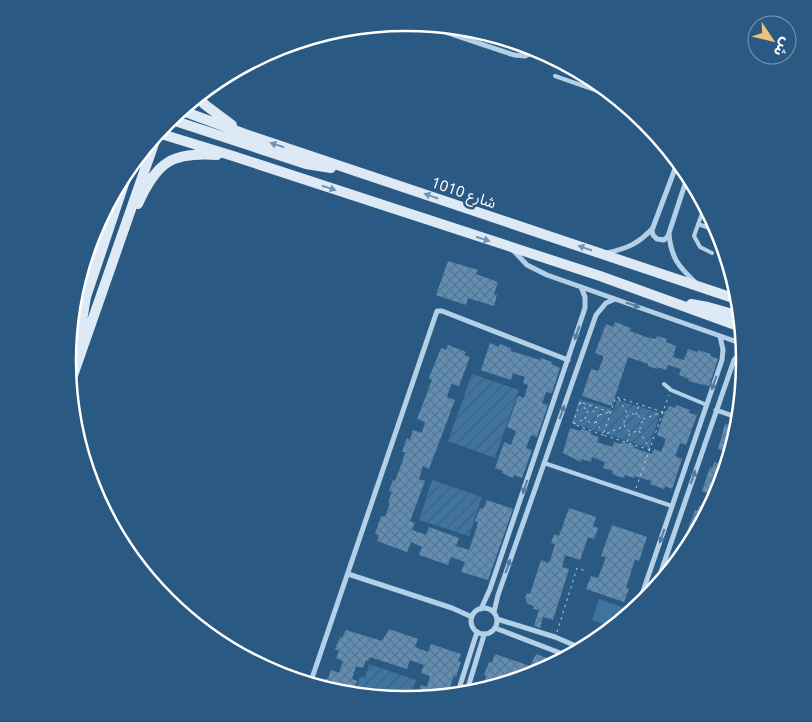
<svg xmlns="http://www.w3.org/2000/svg" width="812" height="722" font-family="'Noto Sans','Noto Sans Arabic',sans-serif">
<style>
.green{fill:#3f74a0}
.garden{fill:url(#garden-furrows)}
.building{fill:url(#building-cross-hatch)}
.lines{fill:none;stroke-linecap:round;stroke-linejoin:round}
.path{stroke:#b4d0e7;stroke-width:1;stroke-dasharray:2.5 4;stroke-linecap:butt}
.lane{stroke:#b4d0e7;stroke-width:4}
.street{stroke:#b4d0e7;stroke-width:5}
.secondary{stroke:#ddeaf6;stroke-width:10}
.oneway{fill:#7294b2}
.oneway2{fill:#537da2}
.labels{text-anchor:middle;dominant-baseline:central;stroke-width:5;stroke-linejoin:round;paint-order:stroke}
.street-label{font-size:15px;fill:#fff;stroke:#2a5a84}
.rim{fill:none;stroke:#fff;stroke-width:2.5}
</style>
<defs>
<pattern id="garden-furrows" width="10" height="10" patternUnits="userSpaceOnUse" patternTransform="scale(1.25)"><rect width="10" height="10" fill="#3f74a0"/><path d="M-1 1l2-2M0 10L10 0M9 11l2-2" fill="none" stroke="#465e72"/></pattern>
<pattern id="building-cross-hatch" width="8" height="8" patternUnits="userSpaceOnUse" patternTransform="scale(1.25)"><rect width="8" height="8" fill="#628eb3"/><path d="M0 0l8 8M0 8l8-8" fill="none" stroke="#5a778f"/></pattern>
</defs>
<rect width="100%" height="100%" fill="#2a5a84"/>
<path class="green" d="M599 599 633 611 613 627 592 620Z"/>
<path class="garden" d="M472 374 519 390 495 458 448 441Z
M579 399 614 410 617 400 660 413 649 448 572 423Z
M432 480 482 497 469 536 419 520Z
M369 664 416 680 409 699 359 695 361 688 357 687 360 676 365 677Z"/>
<path class="building" d="M448 261 478 270 476 274 498 282 494 294 497 295 494 306 468 298 466 305 436 295Z
M615 322 631 328 630 331 646 337 656 339 657 336 667 339 666 342 676 346 673 357 684 360 688 349 697 352 698 350 711 354 710 356 718 359 709 386 688 381 689 379 679 375 681 369 668 365 666 370 657 367V369L648 366V364L628 357 612 406 582 396 591 369 598 371 603 359V356L595 353 606 324 613 327Z
M490 343 499 347 500 344 511 348V351L540 360 541 358 552 362 551 364 560 368 552 393 546 392 542 403 548 405 537 437 531 435 526 448 532 450 522 478 514 475 513 478 502 473 503 471 495 468 504 442 511 445 516 431 507 427 518 396 524 398 528 385 523 383 525 377 513 373 511 380 481 370Z
M448 345 466 352 464 355 470 357 459 386 451 384 447 397 455 400 429 469 423 466 419 479 425 481 410 521 415 523 412 530 426 535 429 527 459 538 456 546 469 550 476 530 478 522 475 521 480 508 483 509 487 500 513 509 488 580 461 572 465 562 451 557 448 565 419 555 422 547 411 542 407 552 377 541 379 535 375 534 381 516 385 517 390 503 388 502 392 492 389 491 393 480 395 481 403 460 405 452H402L407 438 410 440 413 430 422 433 425 422 417 419 432 380 429 378 441 348 446 350Z
M676 405 690 410 689 413 697 415 686 445 680 443 675 456 682 459 672 489 665 486 664 489 650 484 651 481 635 476 634 478 625 475 624 478 612 474 613 471 603 468 605 462 592 457 591 462 582 459 581 462 563 453 570 428 580 431 581 429 591 432 590 434 599 437 597 442 612 447 614 442 621 444 622 442 635 446 634 448 652 454 654 449 661 452 666 439 657 435 665 411H667L669 406 675 408Z
M725 424 738 428 716 496 702 491 710 467 712 468 714 462 720 464 725 452 718 449Z
M699 506 709 509 694 537 686 534 695 510 697 511Z
M569 508 596 517 593 526 598 528 594 539 588 537 580 560 565 555 562 567 569 569 553 620 543 617 540 628 534 626 539 610 533 609 534 606 526 603 527 599 525 598 527 593 530 594 541 560 548 563 550 561 555 544 551 543 554 534 559 536Z
M612 525 647 537 639 561 635 559 626 588 629 589 624 602 586 589 591 576 598 578 606 557 601 556Z
M389 629 418 639 415 647 428 652 431 644 461 654 458 661 461 662 456 677 454 676 447 696 414 699 417 689 420 690 421 685 427 687 430 676 421 673 424 665 410 660 407 669 370 657 368 661 366 660 363 668 356 666 352 679 357 681 355 689 357 690 355 694 340 693 322 688 326 678 328 679 331 670 339 673 343 661 336 658 339 651 335 649 340 637 342 638 346 630 382 641Z
M495 654 530 666 536 654 558 662 535 674 492 687 484 684 486 676 484 675 489 662 492 663Z"/>
<g class="lines">
<path class="path" d="M619 399 628 415
M580 402 587 411
M610 412 580 402 573 424 603 435 625 426
M624 423a9 9 0 1 1 18 0a9 9 0 1 1-18 0Z
M599 415 610 412
M636 415 639 405
M643 419 663 412
M596 422 592 424 585 419 587 412 593 411 598 415 596 422 603 433
M574 424 584 419
M639 431 650 449
M627 442 630 432
M650 450 603 435 616 397 663 412
M636 488 669 395
M557 632 577 568 586 571"/>
<path class="lane" d="M555 76 615 97
M705 205 694 236 700 247 712 253
M698 224 718 231
M664 384 671 390 707 405
M544 463 672 506"/>
<path class="street" d="M421 24 514 55 525 56 539 50
M678 161 652 230 653 235 657 239 664 240 668 236 688 175
M669 234C671 258 679 267 696 283
M512 249 527 265 547 275 743 344
M607 253C628 248 638 244 653 228
M716 410 739 418
M348 574 452 608 472 617
M655 589 734 360 743 350
M638 606 722 360 723 350 720 336
M471 621a13 13 0 1 1 26 0a13 13 0 1 1-26 0Z
M481 609 490 589 585 308V297L581 287
M494 612 498 595 596 315 606 303 615 299
M497 619 555 637 583 649
M495 628 568 656
M310 684 437 311H442L568 360
M466 694 484 635
M457 695 477 632"/>
<path class="secondary" d="M199 95 204 104 232 125
M180 110 245 134 739 300
M169 119 306 164 331 168
M158 133 233 156 600 276 741 327
M138 204C157 162 171 152 217 155
M691 304 708 307 740 316
M73 305 106 208
M80 343 81 327 86 297 130 166
M70 384 158 132"/>
</g>
<defs><path id="oneway-solid" d="M-6-.8H1V-3.2L6.5 0L1 3.2V.8H-6Z" transform="scale(1.25)"/></defs>
<g class="oneway">
<use href="#oneway-solid" transform="translate(277 145) rotate(-162)"/>
<use href="#oneway-solid" transform="translate(329 188) rotate(18)"/>
<use href="#oneway-solid" transform="translate(431 196) rotate(-161)"/>
<use href="#oneway-solid" transform="translate(483 239) rotate(18)"/>
<use href="#oneway-solid" transform="translate(585 248) rotate(-161)"/>
</g>
<g class="oneway2">
<use href="#oneway-solid" transform="translate(633 305) rotate(19)"/>
<use href="#oneway-solid" transform="translate(577 333) rotate(109)"/>
<use href="#oneway-solid" transform="translate(714 383) rotate(109)"/>
<use href="#oneway-solid" transform="translate(562 412) rotate(-71)"/>
<use href="#oneway-solid" transform="translate(693 477) rotate(-71)"/>
<use href="#oneway-solid" transform="translate(525 487) rotate(109)"/>
<use href="#oneway-solid" transform="translate(662 536) rotate(109)"/>
<use href="#oneway-solid" transform="translate(508 566) rotate(-71)"/>
</g>
<g class="labels">
<g class="street-label">
<text transform="translate(464 192) rotate(19)">شارع 1010</text>
</g>
</g>
<path d="M0 0H812V722H0ZM76 361a330 330 0 1 1 660 0a330 330 0 1 1-660 0Z" fill="#2a5a84" fill-rule="evenodd"/>
<path class="rim" d="M76 361a330 330 0 1 1 660 0a330 330 0 1 1-660 0Z"/>
<g transform="translate(772 40) rotate(125)"><circle r="24" fill="#2a5a84" stroke="#7f9cb5"/>
<path d="M0-4L9 19L0 12L-9 19Z" fill="#edc07b"/>
<text y="-8" font-size="14" font-weight="bold" text-anchor="middle" fill="#ffffff">ش</text>
</g>
</svg>
